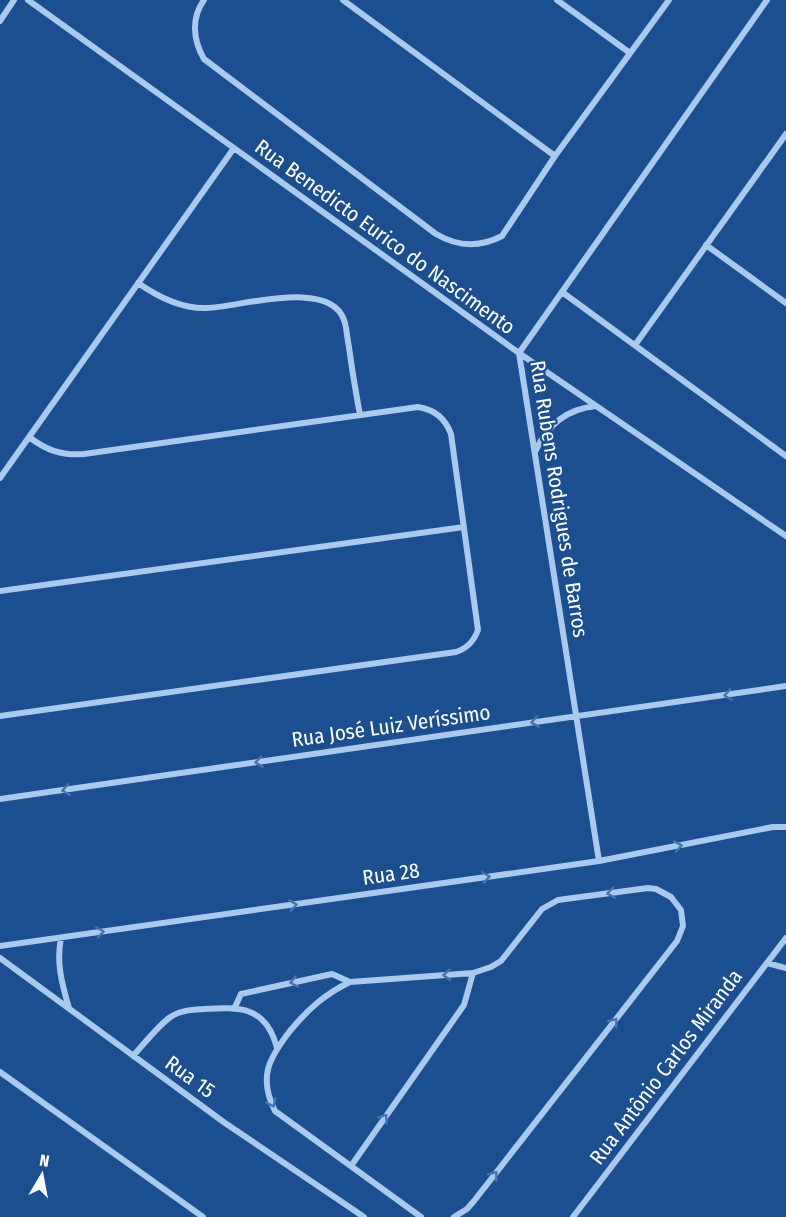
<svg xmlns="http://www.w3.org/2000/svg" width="786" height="1217" font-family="'Fira Sans Condensed',sans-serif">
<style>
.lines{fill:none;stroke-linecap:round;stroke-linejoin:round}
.minor{stroke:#a9c9ee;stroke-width:6}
.oneway{stroke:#4674ac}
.labels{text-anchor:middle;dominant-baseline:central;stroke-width:4.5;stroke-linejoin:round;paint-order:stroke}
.street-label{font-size:21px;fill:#fff;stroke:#1b4f8f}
</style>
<rect width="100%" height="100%" fill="#1b4f8f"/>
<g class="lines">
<path class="minor" d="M28 0 519 353 786 536
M204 0C191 18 193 40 204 59L436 234C458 247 479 248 502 236L555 156 669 0
M343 0 555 156
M557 0 630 53
M0 21 14 0
M706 245 786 303
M138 283C158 297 182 309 207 308 239 307 330 278 344 320 347 328 347 339 349 347 352 370 356 393 360 415
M562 292 786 456
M635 345 786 134
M536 450C548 424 567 409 596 406
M0 478 234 148
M0 591 464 527
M0 716 456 652C468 648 474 641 478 630L451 434C445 418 435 410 418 407L84 454C62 456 46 450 29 437
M0 799 786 686
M599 861 519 353 767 0
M61 938C56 963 62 984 69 1008
M0 946 599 861 773 827H786
M0 958 225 1123 364 1217
M767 963 786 968
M235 1007 241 994 332 974 350 982
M133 1056C144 1044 156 1028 169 1018 179 1010 192 1010 204 1009 240 1007 266 1006 277 1048
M0 1072 203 1217
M351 1166 464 1005 473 973
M421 1217 275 1111C258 1077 269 1058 290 1031 308 1009 325 994 350 982L473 973 491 967 501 961 542 909 558 900 648 888 656 889 671 897 681 910 683 926 677 941 474 1201 467 1209 454 1217
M573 1217 786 938"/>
</g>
<defs><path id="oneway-chevron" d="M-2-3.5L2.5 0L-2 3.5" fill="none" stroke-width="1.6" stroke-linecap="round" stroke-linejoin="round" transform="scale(1.5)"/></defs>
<g class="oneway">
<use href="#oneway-chevron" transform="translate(728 695) rotate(172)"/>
<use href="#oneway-chevron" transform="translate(535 722) rotate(172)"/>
<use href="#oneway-chevron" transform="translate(259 762) rotate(172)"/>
<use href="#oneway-chevron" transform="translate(66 790) rotate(172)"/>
<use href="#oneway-chevron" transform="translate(678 846) rotate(-11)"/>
<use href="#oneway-chevron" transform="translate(486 877) rotate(-8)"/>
<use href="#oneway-chevron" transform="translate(611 893) rotate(172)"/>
<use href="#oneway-chevron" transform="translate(293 905) rotate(-8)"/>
<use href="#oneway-chevron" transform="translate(100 932) rotate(-8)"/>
<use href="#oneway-chevron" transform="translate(447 975) rotate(176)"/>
<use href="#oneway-chevron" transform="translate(294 982) rotate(168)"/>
<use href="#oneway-chevron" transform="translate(614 1022) rotate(-52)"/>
<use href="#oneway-chevron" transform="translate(272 1103) rotate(65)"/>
<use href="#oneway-chevron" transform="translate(384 1118) rotate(-55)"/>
<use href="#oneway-chevron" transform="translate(494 1175) rotate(-52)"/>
</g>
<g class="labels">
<g class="street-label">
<text transform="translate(385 237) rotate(36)">Rua Benedicto Eurico do Nascimento</text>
<text transform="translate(559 499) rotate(81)">Rua Rubens Rodrigues de Barros</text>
<text transform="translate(391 726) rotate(-8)">Rua José Luiz Veríssimo</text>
<text transform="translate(391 874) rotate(-8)">Rua 28</text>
<text transform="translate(666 1067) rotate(-53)">Rua Antônio Carlos Miranda</text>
<text transform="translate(190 1077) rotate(36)">Rua 15</text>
</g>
</g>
<g transform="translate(42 1175) rotate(10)" stroke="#1b4f8f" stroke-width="4.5" paint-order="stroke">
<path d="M0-4.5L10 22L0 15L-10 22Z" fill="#ffffff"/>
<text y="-9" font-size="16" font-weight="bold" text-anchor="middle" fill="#ffffff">N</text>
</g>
</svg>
